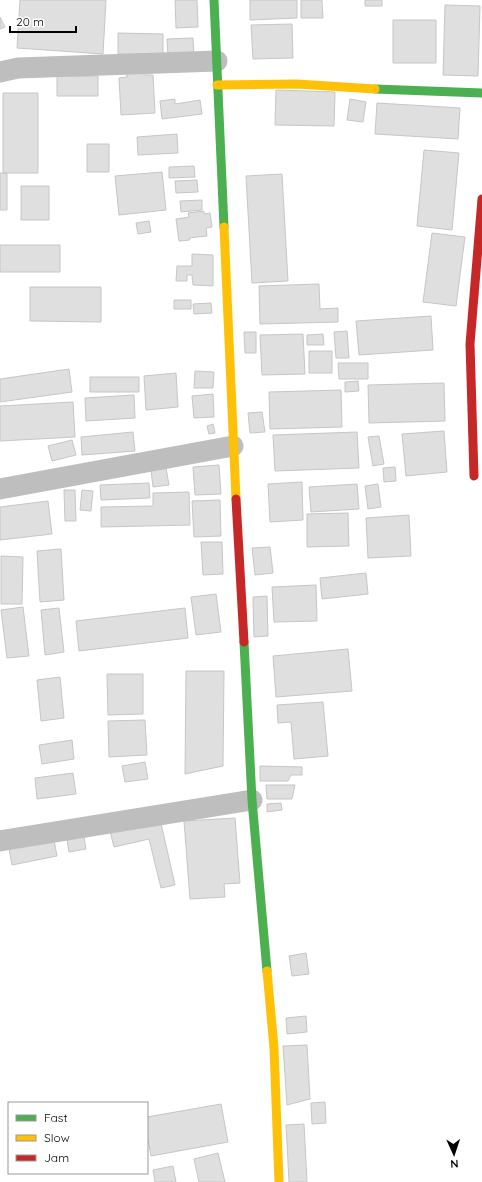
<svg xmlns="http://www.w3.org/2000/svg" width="482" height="1182" font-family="Quicksand,sans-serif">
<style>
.building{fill:#dfdfdf;stroke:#c6c6c6}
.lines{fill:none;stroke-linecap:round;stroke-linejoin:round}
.street{stroke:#bebebe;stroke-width:21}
.fast{stroke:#4caf50;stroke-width:9}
.slow{stroke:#ffc107;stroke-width:9}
.jam{stroke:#c62828;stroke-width:9}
</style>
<rect width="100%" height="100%" fill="#fff"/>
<path class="building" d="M20 0H106L103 54 17 48Z
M175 0H197L198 27 176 28Z
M250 0H297V18L250 20Z
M301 0H322L323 18H301Z
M365 0H382V6H365Z
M445 5 480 6 478 76 443 75Z
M0 17 5 27 0 29Z
M393 20H436V63H393Z
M292 24 293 58 253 59 251 25Z
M118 33 163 34V54H118Z
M193 38 194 55 168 56 167 39Z
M143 69 144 75H153L155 113 121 115 119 78 127 77 126 70Z
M57 76H98V96H57Z
M276 90 335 92 334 126 275 125Z
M3 93H38V173H3Z
M175 99V104L200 100 202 114 162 119 160 101Z
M350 99 366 102 363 122 347 120Z
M377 103 460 108 458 139 375 134Z
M177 134 178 153 138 155 137 137Z
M87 144H109V172H87Z
M424 150 459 153 452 230 417 226Z
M194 166 195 177 169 178V167Z
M162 172 166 210 119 215 115 176Z
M0 173H7V210H0Z
M282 174 288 281 252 283 246 176Z
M197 180 198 192 176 193 175 181Z
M21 186H49V220H21Z
M202 200V210L181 212 180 201Z
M204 211V214L210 213 212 227 206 228 207 236 189 238 190 240 179 241 176 219 189 217 188 213Z
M149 221 151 232 138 234 136 223Z
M432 233 465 237 456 306 423 302Z
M0 245H60V272H0Z
M192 254 213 255V286L193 285 192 275H187V281H176L177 266H192Z
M319 284 320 309 338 308V322L260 324 259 286Z
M30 287H101V322L30 321Z
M174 300H191V309H174Z
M211 303 212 313 194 314 193 304Z
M431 316 433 350 359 355 356 321Z
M347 331 349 358H336L334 332Z
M244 332H256V353H245Z
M303 334 305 374 262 375 260 335Z
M323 334 324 345H307V335Z
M309 351H332V373H309Z
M338 363H368V379H339Z
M69 369 72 392 0 402V379Z
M195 371 214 372 213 388H194Z
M176 373 178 407 146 410 144 376Z
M90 377H139V392H90Z
M358 381 359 391 345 392V382Z
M444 383 445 421 369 423 368 385Z
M341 390 342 427 270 429 269 392Z
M213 394 214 417 194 418 192 396Z
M134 395 135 418 86 421 85 398Z
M73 402 75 437 0 441V406Z
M262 412 265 432 250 433 248 413Z
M213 424 215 433 209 434 207 426Z
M444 431 447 472 406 476 402 434Z
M133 432 135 451 82 455 81 437Z
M357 432 359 468 275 471 273 435Z
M379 436 384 464 373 466 368 437Z
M72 440 76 455 52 461 48 446Z
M219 465 221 494 195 495 193 467Z
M395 467 396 481 384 482 383 468Z
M166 468 169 485 153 487 151 470Z
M302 482 303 520 270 522 268 484Z
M149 483 150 498 101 500 100 485Z
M357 484 359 509 311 512 309 487Z
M378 484 381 507 368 509 365 486Z
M64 490H75L76 521H65Z
M82 490 93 491 91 511 80 510Z
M189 492 190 525 101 527V507L153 506V493Z
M220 500 221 536 194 537 192 501Z
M48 501 52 534 0 540V507Z
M348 513 349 546 307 547V514Z
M409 515 411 556 368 558 366 518Z
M201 542H222L223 574 203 575Z
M270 547 273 573 255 575 252 548Z
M61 549 64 600 40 602 37 551Z
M1 556 23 557 22 604H1Z
M366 573 368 594 322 599 320 578Z
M316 585 317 621 274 622 272 587Z
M216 594 221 632 196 635 191 597Z
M267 596 268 636 254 637 253 597Z
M23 607 29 656 7 658 1 610Z
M59 608 64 652 45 655 41 610Z
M185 608 188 638 79 651 76 621Z
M348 649 352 691 276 697 273 656Z
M186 671H224L223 766 185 774Z
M107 674H143V714L108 715Z
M60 677 64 718 41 721 37 680Z
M323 702 328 756 294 759 291 722 278 723 277 705Z
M145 720 147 755 109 757 108 721Z
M72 740 74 759 42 764 39 745Z
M145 762 148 779 125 782 122 766Z
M260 766 302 767V775H291L288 781H260Z
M73 773 76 794 37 799 35 778Z
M266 785H295L292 799H267Z
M281 803 282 810 267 812V804Z
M235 818 240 883 224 884 225 897 190 899 184 821Z
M160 819 175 885 161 888 149 839 114 847 110 831Z
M83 831 86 849 69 852 66 834Z
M54 840 57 856 12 865 9 849Z
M306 953 309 974 292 976 289 956Z
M306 1016 307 1032 287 1034 286 1018Z
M307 1045 310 1099 287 1105 283 1046Z
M325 1102 326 1123 312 1124 311 1103Z
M221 1104 228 1142 151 1156 147 1134V1117Z
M304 1124 307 1182H289L286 1125Z
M218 1153 225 1182H199L194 1159Z
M173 1166 176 1182H155L153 1170Z"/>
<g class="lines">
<path class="street" d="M0 72 18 68 217 61
M0 489 233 446
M0 841 252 800"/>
<path class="fast" d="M214 0 224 227
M375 89 482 93
M244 642 252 800 267 971"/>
<path class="slow" d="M217 85 297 84 375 89
M224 227 236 499
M267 971 274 1048 279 1182"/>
<path class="jam" d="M474 476 470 344 482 199
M236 499 244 642"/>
</g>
<rect x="8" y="1102" width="140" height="72" fill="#ffffff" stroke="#999999"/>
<rect x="16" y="1115" width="20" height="6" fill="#4caf50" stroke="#999999"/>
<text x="44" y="1122" font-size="12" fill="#000000">Fast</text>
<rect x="16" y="1135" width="20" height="6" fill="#ffc107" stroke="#999999"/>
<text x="44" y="1142" font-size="12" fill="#000000">Slow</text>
<rect x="16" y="1155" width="20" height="6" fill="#c62828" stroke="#999999"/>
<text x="44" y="1162" font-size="12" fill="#000000">Jam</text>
<g transform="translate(454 1154) rotate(177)" stroke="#ffffff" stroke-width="3" paint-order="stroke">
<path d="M0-3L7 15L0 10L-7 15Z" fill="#000000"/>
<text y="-6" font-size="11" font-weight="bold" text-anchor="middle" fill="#000000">N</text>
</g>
<path d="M10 26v6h66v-6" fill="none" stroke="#000000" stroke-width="2"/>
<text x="16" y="26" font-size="12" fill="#000000" stroke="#ffffff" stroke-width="3" paint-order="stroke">20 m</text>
</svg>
